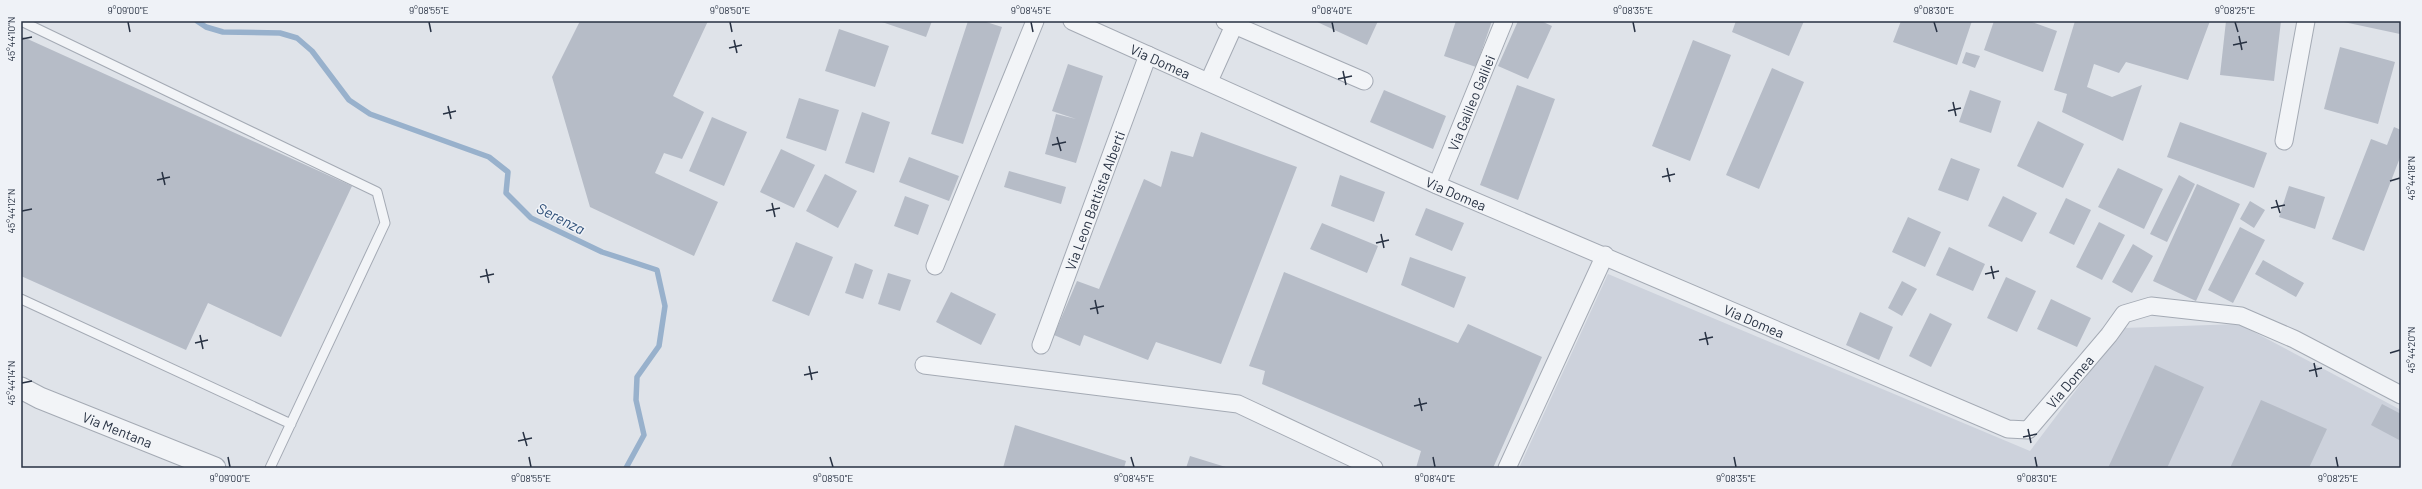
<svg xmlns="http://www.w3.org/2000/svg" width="2422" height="489" font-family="Barlow,sans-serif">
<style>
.built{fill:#cdd2dc}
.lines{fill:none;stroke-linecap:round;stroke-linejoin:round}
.stream{stroke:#98b1cc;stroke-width:5.5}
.building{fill:#b6bcc7}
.service-casing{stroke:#a4aab4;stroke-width:11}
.minor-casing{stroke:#a4aab4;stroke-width:19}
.tertiary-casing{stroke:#a4aab4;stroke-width:23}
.service{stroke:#f2f4f7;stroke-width:9}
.minor{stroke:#f2f4f7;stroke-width:17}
.tertiary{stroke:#f2f4f7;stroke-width:21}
.ticks{fill:none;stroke:#273142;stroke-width:1.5}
.labels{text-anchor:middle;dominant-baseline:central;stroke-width:3;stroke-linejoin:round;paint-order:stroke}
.street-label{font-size:14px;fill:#273142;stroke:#eff2f7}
.water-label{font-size:15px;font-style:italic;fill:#2e4f78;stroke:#eff2f7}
.neatline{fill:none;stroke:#273142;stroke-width:1.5}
.ticks-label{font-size:10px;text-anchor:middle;fill:#273142}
</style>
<rect width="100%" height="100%" fill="#dfe3e9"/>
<path class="built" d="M1608 274 2030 451 2123 328 2239 324 2401 410V468H1519Z"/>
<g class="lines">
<path class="stream" d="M197 21 206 27 223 32 280 33 297 38 312 51 349 100 370 114 489 157 508 172 506 193 531 218 602 252 657 270 665 306 659 346 637 377 636 400 644 435 626 468"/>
</g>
<path class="building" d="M580 21H708L673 96 704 112 682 159 664 153 655 173 718 202 694 256 590 207 552 77Z
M879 21H932L926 37Z
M968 21H983L1002 27 963 144 931 134Z
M1315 21H1378L1367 45Z
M1456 21H1492L1476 67 1444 56Z
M1518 21H1541L1552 26 1528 79 1498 66Z
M1736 21H1804L1789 56 1732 32Z
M1901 21H1972L1957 65 1893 42Z
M1994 21H2029L2057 31 2043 72 1984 50Z
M2075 21H2210L2188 80 2126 62 2119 73 2094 64 2087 87 2112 97 2142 85 2123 141 2062 112 2067 94 2054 90Z
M2226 21H2281L2274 81 2220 75Z
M2339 21H2401V29L2400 34Z
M839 29 889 46 875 87 825 71Z
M21 36 352 186 281 337 208 303 186 350 21 276Z
M1693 40 1731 55 1690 161 1652 146Z
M2340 47 2395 62 2378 124 2324 109Z
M1966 52 1980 56 1975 68 1962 63Z
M1068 64 1103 76 1076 163 1045 154 1056 114 1076 119 1052 111Z
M1772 68 1804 82 1759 189 1726 175Z
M1517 85 1555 99 1518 200 1480 185Z
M1384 90 1446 116 1433 149 1370 122Z
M1970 90 2001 101 1991 133 1959 122Z
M799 98 839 110 826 151 786 138Z
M862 112 890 122 874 173 845 163Z
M712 117 747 132 724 186 689 171Z
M2038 121 2084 144 2063 188 2017 166Z
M2180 122 2267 153 2254 188 2167 157Z
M2394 127 2401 130V155L2364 251 2332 239 2371 139 2387 145Z
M1201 132 1297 167 1221 364 1156 342 1148 360 1084 335 1080 346 1054 335 1077 281 1099 289 1144 179 1161 187 1171 151 1193 157Z
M781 149 815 165 794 208 760 192Z
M909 157 959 176 949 201 899 182Z
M1951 158 1980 169 1968 201 1938 190Z
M2118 168 2163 189 2144 229 2098 207Z
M1009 171 1066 187 1061 204 1004 187Z
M825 174 857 191 838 228 806 211Z
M1340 175 1385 192 1374 222 1331 206Z
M2179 175 2195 184 2167 242 2150 234Z
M2197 184 2240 204 2196 301 2153 281Z
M2289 186 2325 197 2315 229 2279 217Z
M905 196 929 205 918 235 894 226Z
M2003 196 2037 213 2022 242 1988 226Z
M2066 198 2091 210 2074 245 2049 233Z
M2250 201 2265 210 2254 228 2240 219Z
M1426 208 1464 223 1452 251 1415 235Z
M1908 217 1941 232 1925 267 1892 252Z
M2099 222 2125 235 2102 280 2076 267Z
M1322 223 1378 246 1367 273 1310 249Z
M2240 227 2265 240 2233 303 2208 290Z
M796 242 833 257 809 316 772 301Z
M2133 244 2153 256 2132 293 2112 282Z
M1949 247 1985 264 1973 291 1936 275Z
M1410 257 1466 277 1454 308 1401 285Z
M2263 260 2304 283 2296 297 2255 274Z
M855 263 873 270 863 299 845 293Z
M1284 272 1458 343 1468 324 1542 357 1493 468H1416L1421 451 1262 384 1265 371 1249 366Z
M888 273 911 280 900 311 878 304Z
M2006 277 2036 291 2017 332 1987 318Z
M1902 281 1917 289 1902 316 1888 308Z
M951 292 996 314 981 345 936 322Z
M2051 299 2091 318 2077 347 2037 329Z
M1860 312 1893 327 1879 360 1846 345Z
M1930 313 1952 324 1931 367 1909 356Z
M2155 365 2204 387 2167 468H2108Z
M2261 400 2327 429 2309 468H2230Z
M2382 404 2401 414V441L2371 425Z
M1015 425 1126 461 1124 468H1003Z
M1190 456 1229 468H1186Z"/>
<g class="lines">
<g class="service-casing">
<path id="service" d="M21 21 377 192 385 223 270 468
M21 299 291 424"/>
</g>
<g class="minor-casing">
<g id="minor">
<path id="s1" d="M1072 21 1437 185 2008 429 2028 430 2109 335 2124 314 2151 306 2241 316 2294 339 2401 395"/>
<path d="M1225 21 1364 81"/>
<path d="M1209 81 1236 21"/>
<path d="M2284 141 2306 21"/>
<path id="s2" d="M1437 185 1504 21"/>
<path d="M935 266 1035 21"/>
<path id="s3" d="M1041 345 1148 55"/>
<path d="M924 365 1238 404 1374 468"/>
<path d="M1507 468 1605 255"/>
</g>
</g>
<g class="tertiary-casing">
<g id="tertiary">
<path id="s4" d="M21 388 40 398 215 468"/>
</g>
</g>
<use href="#service" class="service"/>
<use href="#minor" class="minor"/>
<use href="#tertiary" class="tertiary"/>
</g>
<path class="ticks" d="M128 22 130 32M429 22 431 32M730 22 732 32M1031 22 1033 32M1332 22 1334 32M1633 22 1635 32M1934 22 1937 32M2235 22 2238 32M2239 36 2242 50M22 39 32 37M734 40 737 53M2233 45 2247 42M729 48 742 45M1343 71 1346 85M1338 79 1352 76M1953 102 1956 116M448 106 451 119M1948 111 1961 108M443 114 456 111M1057 137 1061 151M1052 145 1066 142M1667 168 1670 182M162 172 165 185M1662 177 1675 174M157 180 170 177M2390 181 2400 178M2276 200 2280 213M772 203 775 217M2271 208 2285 205M22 211 32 209M766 211 780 208M1381 234 1384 248M1376 243 1389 240M1991 266 1994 279M486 269 489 283M1985 274 1999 271M480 277 494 274M1095 300 1098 314M1090 309 1104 306M1705 332 1708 345M200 335 203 349M1699 340 1713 337M195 343 208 340M2390 353 2400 350M2314 363 2317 377M809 366 812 380M2309 371 2322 368M804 375 818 372M22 383 32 381M1419 398 1422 411M1414 406 1427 403M2028 429 2031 443M523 432 527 446M2023 437 2037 434M518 441 532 438M228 457 230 467M529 457 531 467M830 457 833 467M1131 457 1134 467M1433 457 1435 467M1734 457 1736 467M2035 457 2037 467M2336 457 2338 467"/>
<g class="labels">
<g class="street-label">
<text stroke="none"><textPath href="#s1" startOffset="97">Via Domea</textPath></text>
<text stroke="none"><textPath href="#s2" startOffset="89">Via Galileo Galilei</textPath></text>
<text stroke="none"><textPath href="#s1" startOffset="421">Via Domea</textPath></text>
<text stroke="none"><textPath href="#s3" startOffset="154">Via Leon Battista Alberti</textPath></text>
<text stroke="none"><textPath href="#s1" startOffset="745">Via Domea</textPath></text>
<text stroke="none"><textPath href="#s1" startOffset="1105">Via Domea</textPath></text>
<text stroke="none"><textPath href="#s4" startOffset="105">Via Mentana</textPath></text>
</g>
<g class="water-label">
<text transform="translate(561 218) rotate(27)">Serenza</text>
</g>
</g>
<rect width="2422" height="489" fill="none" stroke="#eff2f7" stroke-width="44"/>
<rect x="22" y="22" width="2378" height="445" class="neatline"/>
<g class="ticks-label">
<text x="128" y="14">9°09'00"E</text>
<text x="429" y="14">9°08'55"E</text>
<text x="730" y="14">9°08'50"E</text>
<text x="1031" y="14">9°08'45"E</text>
<text x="1332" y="14">9°08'40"E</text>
<text x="1633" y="14">9°08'35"E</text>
<text x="1934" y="14">9°08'30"E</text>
<text x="2235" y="14">9°08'25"E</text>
<text transform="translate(11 39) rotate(-90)" y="4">45°44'10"N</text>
<text transform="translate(2411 178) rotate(-90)" y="4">45°44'18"N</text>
<text transform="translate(11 211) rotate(-90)" y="4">45°44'12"N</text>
<text transform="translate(2411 350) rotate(-90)" y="4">45°44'20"N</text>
<text transform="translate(11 383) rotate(-90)" y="4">45°44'14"N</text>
<text x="230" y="482">9°09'00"E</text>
<text x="531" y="482">9°08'55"E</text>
<text x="833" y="482">9°08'50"E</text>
<text x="1134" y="482">9°08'45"E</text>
<text x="1435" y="482">9°08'40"E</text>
<text x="1736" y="482">9°08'35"E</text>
<text x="2037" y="482">9°08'30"E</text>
<text x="2338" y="482">9°08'25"E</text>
</g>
</svg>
